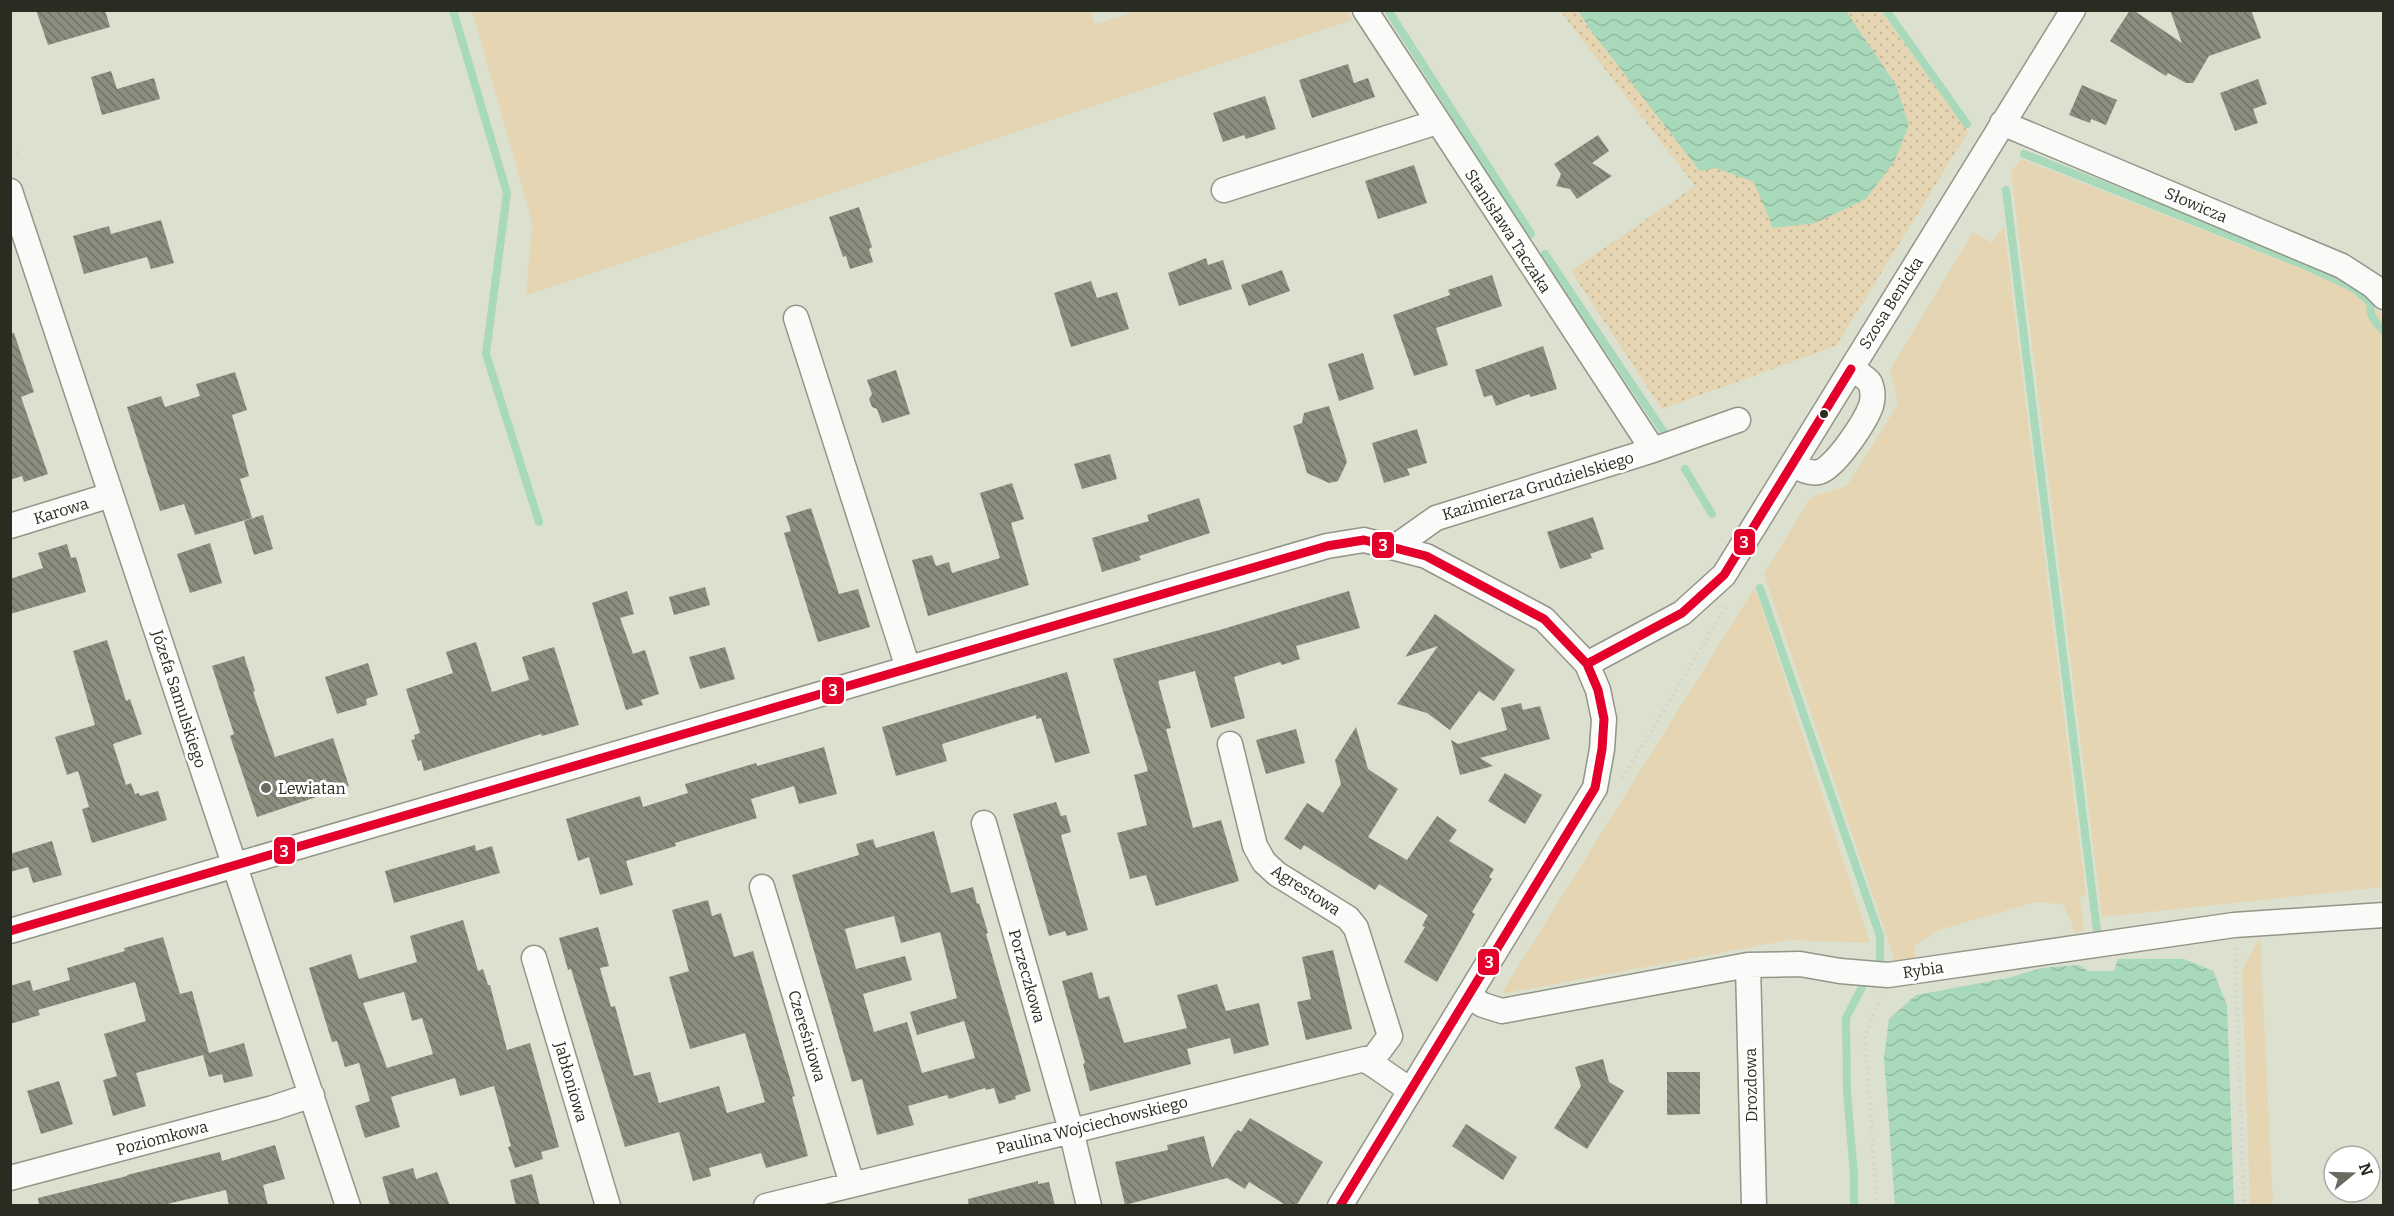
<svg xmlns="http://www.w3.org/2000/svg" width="2394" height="1216" font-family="Bitter,serif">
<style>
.grass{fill:#e5d5b2}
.park{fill:url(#park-dots)}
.water{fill:url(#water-waves)}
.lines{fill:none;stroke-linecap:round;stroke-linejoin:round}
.stream{stroke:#a8d9ba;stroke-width:8}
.building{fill:url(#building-back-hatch);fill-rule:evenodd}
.minor-casing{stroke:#929587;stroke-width:27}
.path{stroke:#d2d3ce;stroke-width:4;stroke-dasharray:1.5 4.5;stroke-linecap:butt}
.minor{stroke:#fafaf8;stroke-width:24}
.bus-1-casing{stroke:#fff;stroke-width:14}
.bus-1{stroke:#e4002b;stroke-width:9}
.bus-dot{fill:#292c20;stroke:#fff;stroke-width:2}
.poi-dot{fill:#686b5d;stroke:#fff;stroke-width:2}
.labels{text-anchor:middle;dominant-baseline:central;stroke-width:6;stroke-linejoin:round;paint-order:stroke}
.street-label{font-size:16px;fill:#292c20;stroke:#fff}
.poi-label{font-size:16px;fill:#292c20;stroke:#fff;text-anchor:start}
.line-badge{stroke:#fff;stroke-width:2}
.badge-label{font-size:16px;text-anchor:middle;font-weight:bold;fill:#fff}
</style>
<defs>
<pattern id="park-dots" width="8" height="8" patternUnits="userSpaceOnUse" patternTransform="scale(1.5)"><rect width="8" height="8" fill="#e5d5b2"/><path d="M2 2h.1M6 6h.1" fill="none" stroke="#c4b799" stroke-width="1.8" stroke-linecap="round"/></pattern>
<pattern id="water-waves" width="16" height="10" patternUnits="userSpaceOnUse" patternTransform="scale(1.5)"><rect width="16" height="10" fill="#a8d9ba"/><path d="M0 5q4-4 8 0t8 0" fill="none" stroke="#91baa0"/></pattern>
<pattern id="building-back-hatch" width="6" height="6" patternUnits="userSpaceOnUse" patternTransform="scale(1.5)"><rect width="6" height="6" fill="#8c8c7f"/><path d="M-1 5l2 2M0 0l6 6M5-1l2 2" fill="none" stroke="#727368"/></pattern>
</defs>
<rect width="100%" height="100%" fill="#dce0ce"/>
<path class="grass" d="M1090 11 1095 24 1138 11 1346 10 1352 20 526 295 532 222 472 11Z
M2021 159 2348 287 2383 315V887L2102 917 2011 172Z
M2004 226 2086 895 2080 897 2084 930 2076 933 2063 904 2036 902 1939 930 1915 946V958L1895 961 1764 574 1811 497 1847 486 1898 404 1890 370 1973 232 1992 243Z
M1755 587 1870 943 1790 940 1501 994Z
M2260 936 2273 1205V1206L2250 1205 2242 971Z"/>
<path class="park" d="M1560 11H1881L1968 132 1836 346 1662 409 1571 271 1695 186Z"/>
<path class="water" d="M1578 11H1846L1896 85 1909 125 1894 162 1866 199 1815 223 1773 228 1754 182 1716 168 1700 171 1592 32Z
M2118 959H2184L2213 971 2227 1005 2234 1205H1895L1884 1057 1889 1019 1916 995 2008 978 2042 968 2079 965 2088 971H2114Z"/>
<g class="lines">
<path class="stream" d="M453 10 507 193 486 354 539 522
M1388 10 1531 234
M1886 10 1967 124
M2024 154 2304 265 2352 287 2372 304C2366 314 2378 324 2384 332
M2006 190 2097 931
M1545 254 1663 431
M1685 469 1712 514
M1760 588 1880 936V960
M1854 1206V1175L1847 1092 1846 1018 1862 987"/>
</g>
<path class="building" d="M36 10H105L110 27 48 45Z
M2130 10H2133L2182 43 2170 10H2251L2261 38 2209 56 2193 83H2186L2168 73 2166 76 2110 41Z
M1348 64 1354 83 1368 78 1375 97 1312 118 1299 80Z
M111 71 117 89 154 78 160 99 102 115 91 77Z
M2258 79 2267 104 2253 109 2258 123 2235 131 2220 93Z
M2082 85 2117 100 2106 125 2091 119 2090 123 2069 115Z
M1265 96 1276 129 1246 139 1244 135 1223 142 1213 113Z
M1598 135 1609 151 1592 163 1612 176 1577 199 1570 189 1556 186 1561 174 1554 164Z
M1414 165 1427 203 1378 219 1365 181Z
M859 207 872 247 869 249 873 262 850 269 846 256 843 257 829 217Z
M161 220 174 263 151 269 147 257 84 274 73 236 109 226 111 234Z
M1206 258 1208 265 1223 260 1232 289 1179 306 1168 273Z
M1282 270 1290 291 1249 306 1241 285Z
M1492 275 1502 306 1436 328 1448 365 1414 376 1393 315 1450 295 1448 290Z
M1091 281 1097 298 1117 292 1129 329 1071 347 1054 293Z
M10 333H14L34 392 21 397 48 474 24 482 22 476 10 480Z
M1543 346 1557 389 1531 397 1529 394 1496 406 1492 395 1484 397 1475 370Z
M1363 353 1374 389 1339 401 1328 364Z
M896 370 910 414 882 423 877 409 872 407 869 399 872 394 867 380Z
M235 372 247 410 232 415 249 476 240 479 252 518 195 535 184 504 160 511 127 407 161 396 165 407 200 396 196 384Z
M1329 406 1347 462 1338 481 1329 483 1307 473 1293 426 1302 423 1304 413Z
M1417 429 1427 463 1407 469 1410 475 1384 483 1372 443Z
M1110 454 1117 479 1082 489 1074 464Z
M1012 483 1024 519 1011 523 1029 585 928 616 912 560 932 555 936 566 949 562 952 573 1000 558 980 493Z
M1199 498 1210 533 1139 556 1141 560 1102 572 1092 538 1149 521 1147 515Z
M811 508 839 594 858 589 870 627 818 642 784 533 791 531 786 516Z
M263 515 273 549 254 555 244 521Z
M1593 517 1604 549 1590 554 1592 558 1560 569 1547 532Z
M210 543 222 583 190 593 177 554Z
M67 544 71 558 76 557 86 592 10 614V579L43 568 38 553Z
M705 587 710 605 674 615 669 597Z
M627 591 634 614 620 618 633 654 645 650 659 694 641 700 643 705 626 710 592 603Z
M1349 591 1360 628 1296 646 1300 659 1282 665 1280 662 1234 677 1245 718 1211 728 1195 671 1158 681 1171 728 1166 729 1193 828 1221 820 1239 881 1156 906 1146 875 1130 879 1117 833 1147 825 1134 775 1148 771 1113 659 1223 629Z
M1435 614 1515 670 1494 701 1479 691 1450 730 1427 713 1397 704 1438 646 1405 657Z
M107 640 126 701 130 699 142 734 113 744 126 785 131 783 135 794 139 793 140 796 158 791 167 820 92 843 82 809 89 807 78 771 67 775 55 737 95 725 73 651Z
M476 642 492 692 529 680 522 657 554 647 579 725 542 736 541 734 424 771 421 760 418 761 411 740 415 739 414 735 420 733 406 689 453 673 446 652Z
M725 647 735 679 700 689 689 657Z
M244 656 255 691 253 692 275 757 333 738 349 786 257 817 230 736 234 734 212 666Z
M368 663 378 695 366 699 367 705 337 714 325 677Z
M1067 672 1090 753 1055 763 1041 718 1036 719V715L942 744 947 761 896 776 882 727Z
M1521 703 1523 710 1540 706 1550 739 1480 758 1493 766 1460 775 1451 740 1458 744 1507 730 1501 708Z
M1356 727 1368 769 1398 789 1368 837 1407 860 1437 816 1457 830 1449 841 1494 869 1489 877 1492 879 1472 912 1475 914 1437 982 1404 962 1425 927 1422 926 1428 915 1379 884 1375 890 1304 845 1301 850 1284 839 1307 803 1323 813 1341 784 1335 760Z
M1296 729 1305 763 1266 774 1256 740Z
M824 747 837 794 799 804 794 786 751 799 757 818 675 843 676 846 626 861 633 885 600 895 589 857 578 861 566 819 640 796 643 807 688 793 685 784 756 763 757 766Z
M1505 773 1542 795 1525 824 1488 801Z
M1056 802 1061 816 1066 815 1071 832 1061 835 1088 930 1067 936 1065 931 1049 936 1013 814Z
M934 831 951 893 973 887 977 904 979 903 988 933 986 934 1031 1091 1015 1096 1016 1099 999 1104 994 1088 986 1090 985 1088 949 1099 947 1095 908 1106 914 1125 877 1135 862 1079 852 1082 792 875 859 855 856 844 873 839 876 848ZM894 916 901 943 940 932 957 998 910 1012 917 1035 964 1021 975 1058 922 1073 907 1022 874 1032 863 994 912 980 905 956 856 969 845 929Z
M52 841 62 875 33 883 28 867 10 872V854Z
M475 845 476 851 492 846 500 873 394 903 385 871Z
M708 900 712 916 721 913 734 957 753 951 795 1096 792 1097 808 1156 766 1168 761 1153 709 1168 711 1176 693 1181 679 1132 625 1147 571 969 568 970 559 938 598 927 609 966 600 968 611 1007 615 1006 634 1076 650 1072 659 1103 719 1086 727 1113 765 1102 745 1033 690 1049 669 977 689 971 672 910Z
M463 920 478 971 483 969 488 985H490L507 1050 530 1043 559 1147 541 1152 543 1159 515 1168 508 1147 511 1146 494 1086 460 1096 455 1078 391 1097 400 1127 365 1138 355 1106 370 1101 359 1063 345 1067 337 1041 332 1042 309 968 351 954 359 979 417 962 410 936ZM404 992 412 1021 422 1018 433 1054 387 1068 363 1003Z
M163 937 180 994 192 991 209 1053 244 1043 253 1076 224 1083 222 1074 209 1077 203 1055 136 1073 146 1106 113 1116 103 1080 117 1076 104 1034 146 1021 135 982 38 1010 40 1015 10 1024V986L30 980 33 991 70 980 67 968 125 951 124 948Z
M1333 950 1352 1029 1306 1040 1297 1002 1311 999 1302 957Z
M1092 972 1099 999 1109 996 1124 1043 1187 1028 1177 995 1217 984 1226 1011 1259 1003 1269 1045 1234 1054 1230 1038 1187 1049 1191 1064 1090 1091 1083 1064 1085 1063 1062 981Z
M1603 1059 1609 1082 1624 1091 1587 1149 1554 1128 1581 1086 1575 1067Z
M1667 1072H1700V1114L1667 1115Z
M59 1081 73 1124 41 1134 27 1091Z
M1250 1118 1323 1162 1296 1206H1287L1249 1182 1245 1189 1227 1178 1125 1205 1115 1162 1168 1150 1167 1145 1204 1136 1212 1168 1234 1134 1238 1130 1241 1132Z
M1466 1124 1517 1157 1503 1180 1452 1146Z
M275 1145 285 1179 263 1185 268 1206H229L226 1190 159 1206H39L38 1198 127 1176V1175L220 1152 222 1161Z
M413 1168 416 1179 437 1172 450 1206H390L382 1177Z
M532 1174 540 1206H516L510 1180Z
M1038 1181V1184L1049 1182 1055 1206H969L968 1199Z"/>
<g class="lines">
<g class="minor-casing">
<path id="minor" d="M1365 10 1653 450
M2002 123 2342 266 2373 286 2384 297
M1224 190 1437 122
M10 191 348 1206
M796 318 908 668
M1793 464C1801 469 1809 474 1819 472 1835 468 1865 422 1871 406 1873 399 1873 390 1870 383 1866 377 1857 373 1851 369
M10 526 111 495
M1395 547 1436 518 1653 450 1738 420
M1587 664 1682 613 1724 575 2073 10
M1230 744 1255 846 1264 862 1277 874 1348 918 1356 928 1390 1036 1370 1063
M984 823 1071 1130 1089 1206
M762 887 852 1184
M10 931 1327 546 1364 540 1426 556 1544 619 1587 664 1598 690 1604 719 1602 749 1595 788 1340 1206
M534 958 608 1206
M1748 965 1754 1206
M1468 996 1483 1005 1502 1011 1748 965 1800 964 1840 971 1888 975 2234 925 2384 915
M10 1178 273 1108 312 1095
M766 1206 1365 1059 1410 1090"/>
</g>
<path class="path" d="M10 154 20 151
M1623 778 1726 607
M2235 948 2244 1206
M1877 1206 1865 1037 1880 998"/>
<use href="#minor" class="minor"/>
<g class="bus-1-casing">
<path id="bus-1" d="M1587 664 1682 613 1724 575 1851 369
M10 931 1327 546 1364 540 1426 556 1544 619 1587 664 1598 690 1604 719 1602 749 1595 788 1340 1206"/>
</g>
<use href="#bus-1" class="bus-1"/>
</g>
<circle class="bus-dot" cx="1824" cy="414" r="5"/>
<circle class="poi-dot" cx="266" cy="788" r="6"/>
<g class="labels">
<g class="street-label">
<text transform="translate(2196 205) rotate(23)">Słowicza</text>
<text transform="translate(1508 231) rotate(57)">Stanisława Taczaka</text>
<text transform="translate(1891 303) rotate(-58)">Szosa Benicka</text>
<text transform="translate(1538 486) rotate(-17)">Kazimierza Grudzielskiego</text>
<text transform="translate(61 511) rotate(-17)">Karowa</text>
<text transform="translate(179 699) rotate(72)">Józefa Samulskiego</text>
<text transform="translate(1306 890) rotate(33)">Agrestowa</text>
<text transform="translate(1923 970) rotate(-8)">Rybia</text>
<text transform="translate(1027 976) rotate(74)">Porzeczkowa</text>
<text transform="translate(807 1036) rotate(73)">Czereśniowa</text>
<text transform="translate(571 1082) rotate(74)">Jabłoniowa</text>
<text transform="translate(1751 1085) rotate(-91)">Drozdowa</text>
<text transform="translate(1092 1125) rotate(-14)">Paulina Wojciechowskiego</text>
<text transform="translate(162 1138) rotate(-15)">Poziomkowa</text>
</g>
<g class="poi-label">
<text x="278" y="788">Lewiatan</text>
</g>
</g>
<g class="line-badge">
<rect x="1733" y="528" width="23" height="28" rx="6" fill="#e4002b"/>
<rect x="1371" y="531" width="24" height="28" rx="6" fill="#e4002b"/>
<rect x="821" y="676" width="24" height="29" rx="6" fill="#e4002b"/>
<rect x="273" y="836" width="23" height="29" rx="6" fill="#e4002b"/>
<rect x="1477" y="948" width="23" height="28" rx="6" fill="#e4002b"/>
</g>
<g class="badge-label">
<text x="1744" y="548">3</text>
<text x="1383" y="551">3</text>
<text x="833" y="696">3</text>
<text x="284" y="857">3</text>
<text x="1489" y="968">3</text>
</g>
<rect width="2394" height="1216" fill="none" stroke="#292c20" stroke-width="24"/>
<g transform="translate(2352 1174) rotate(71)"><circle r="28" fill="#ffffff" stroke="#a9aba6" stroke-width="1.5"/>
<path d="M0-4.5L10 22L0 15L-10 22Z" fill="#686b5d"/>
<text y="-9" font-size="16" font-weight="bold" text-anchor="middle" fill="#292c20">N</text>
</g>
</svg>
